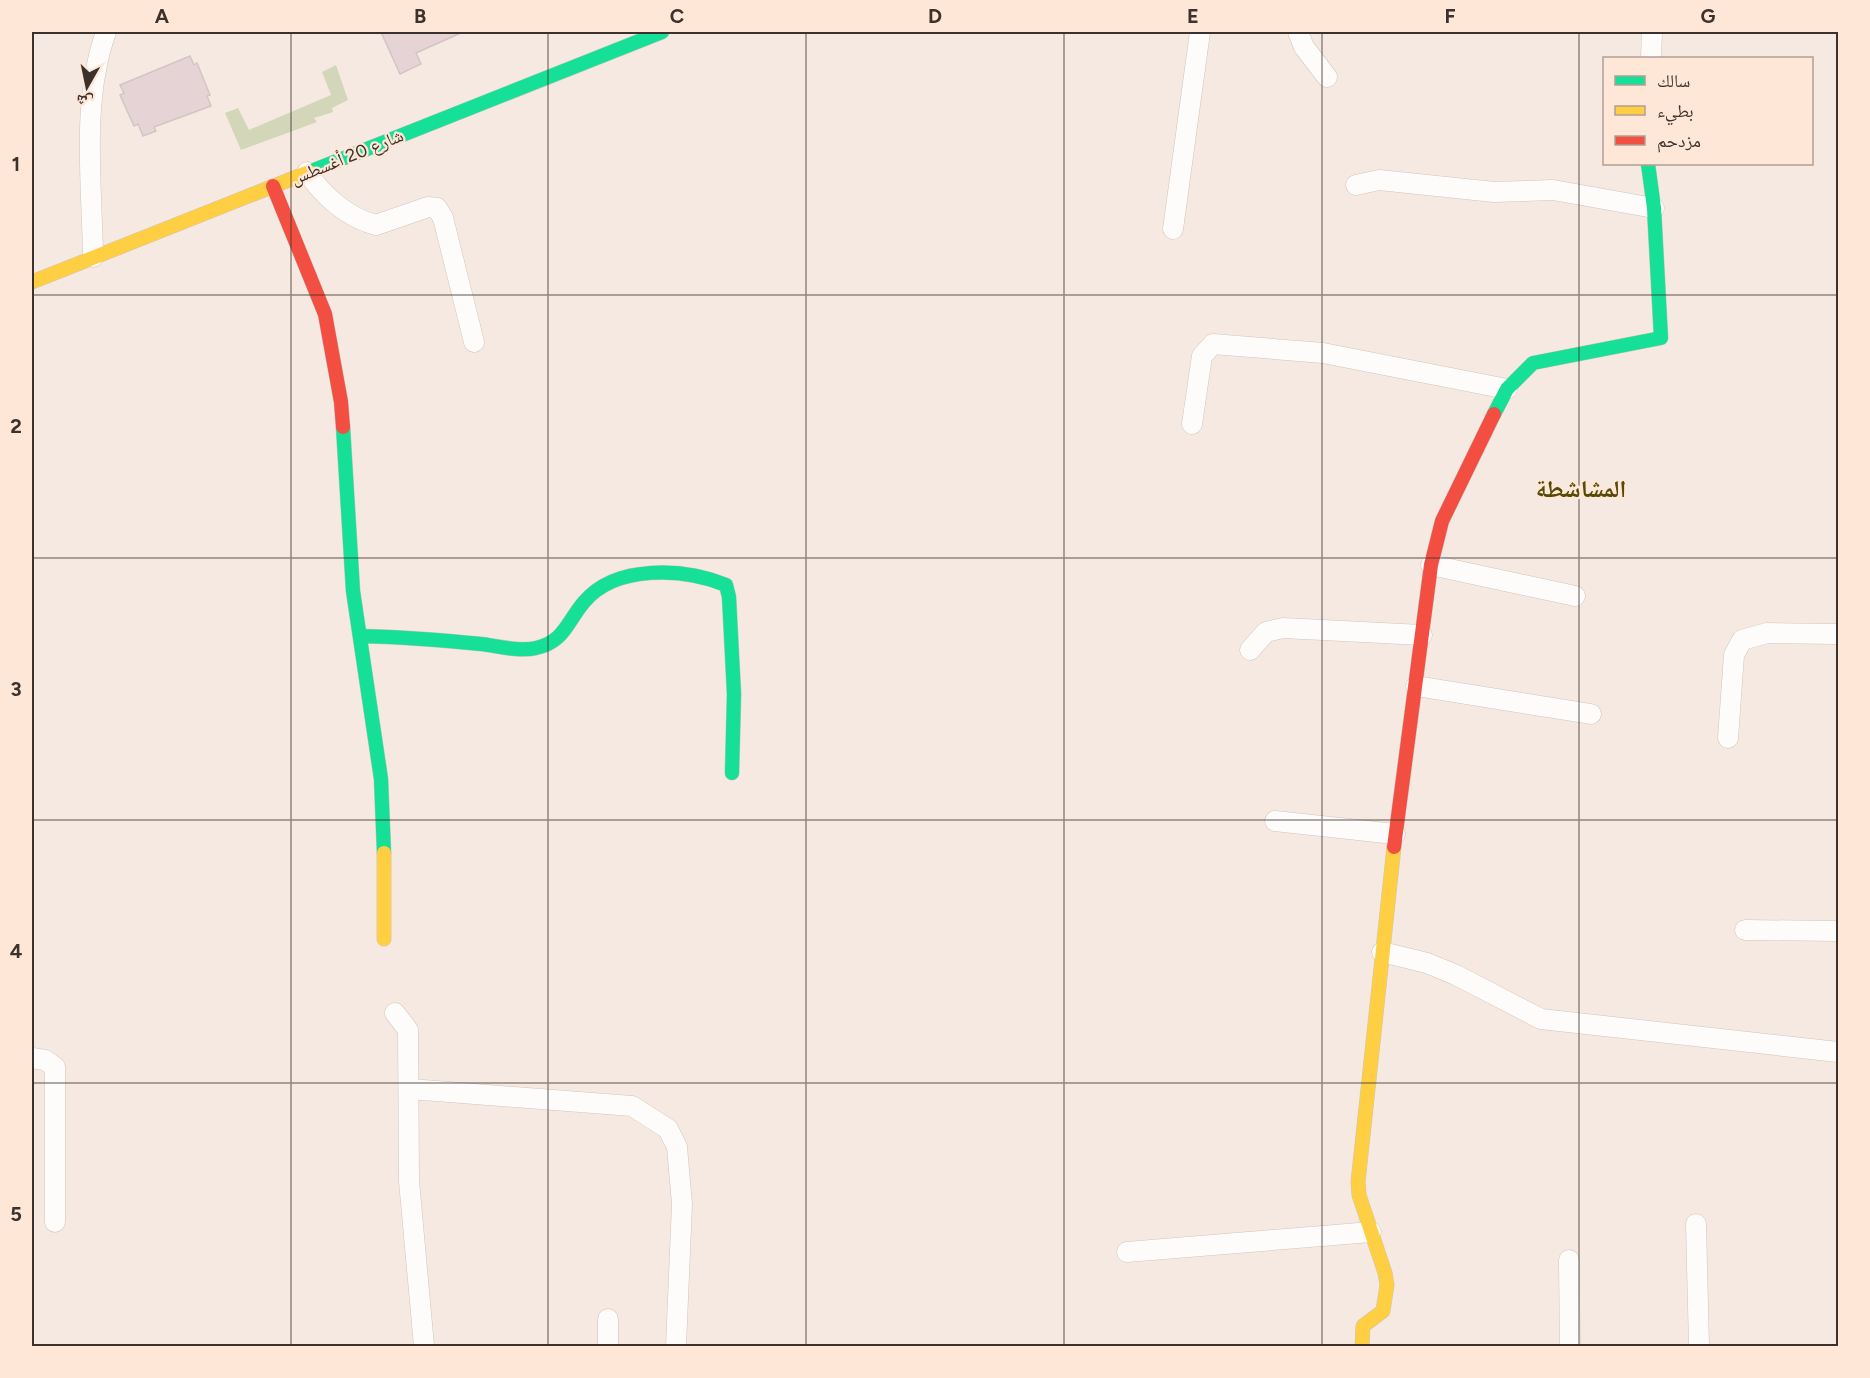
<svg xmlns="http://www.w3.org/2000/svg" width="1870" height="1378" font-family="Figtree,'Noto Naskh Arabic',sans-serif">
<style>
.green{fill:#d3d6b8}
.building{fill:#e5d3d5;stroke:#d2c6c5;stroke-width:1.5}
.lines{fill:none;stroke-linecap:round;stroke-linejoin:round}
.street-casing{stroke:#cfc5be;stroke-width:21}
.fast-casing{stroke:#cfc5be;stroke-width:15}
.slow-casing{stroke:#cfc5be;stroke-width:15}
.jam-casing{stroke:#cfc5be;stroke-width:15}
.street{stroke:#fefcfa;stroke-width:20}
.fast{stroke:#16e098;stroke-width:14}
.slow{stroke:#ffcf43;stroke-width:14}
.jam{stroke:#f24e42;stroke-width:14}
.grid{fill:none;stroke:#3c322d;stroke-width:1.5;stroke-opacity:0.55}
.labels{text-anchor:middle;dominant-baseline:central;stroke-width:4.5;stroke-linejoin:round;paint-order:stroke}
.street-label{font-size:18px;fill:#3c322d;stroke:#ffe7d8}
.district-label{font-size:24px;font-weight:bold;fill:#564a08;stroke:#ffe7d8}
.neatline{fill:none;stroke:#3c322d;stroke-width:2}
.grid-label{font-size:20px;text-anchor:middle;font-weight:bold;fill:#3c322d}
</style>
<rect width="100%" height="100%" fill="#f6e9e1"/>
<path class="green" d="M336 65 348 100 332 108 333 112 314 118 317 122 241 150 225 113 238 108 249 130 331 95 322 72Z"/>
<path class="building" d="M381 32H463L416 53 421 64 400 74Z
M190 56 194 65 197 63 210 95 207 96 211 106 154 127 156 131 143 136 138 124 134 126 120 95 124 93 120 85Z"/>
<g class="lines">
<g class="street-casing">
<path id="street" d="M1298 32 1304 47 1327 77
M1651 58 1652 32
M307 172C323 196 348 218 376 225L428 207 437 208 443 218 474 342
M1356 185 1379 180 1494 192 1553 190 1654 208
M1173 229 1200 32
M93 257C92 183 81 102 106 32
M1192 424 1202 356 1213 344 1323 353 1507 389
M1431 565 1575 596
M1250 650 1266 632 1283 628 1422 635
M1416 686 1591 714
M1728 738 1734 655 1742 640 1767 633 1838 634
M1275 821 1395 834
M1745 930 1838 931
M1382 952 1427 963 1456 975 1541 1019 1838 1052
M395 1013 408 1030 409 1181 424 1346
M32 1058 45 1060 55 1067V1222
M410 1089 632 1106 668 1129 677 1147 682 1204 676 1346
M1696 1224 1699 1346
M1127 1252 1371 1232
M1569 1260 1570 1346
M608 1319V1346"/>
</g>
<g class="fast-casing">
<path id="fast" d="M309 172 662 32
M1494 414 1507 389 1533 363 1661 338 1654 208 1648 164
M343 427 353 591 381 779 384 853
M362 636C402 637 441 640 481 644 498 646 520 652 536 648 564 642 567 622 584 602 616 564 684 568 726 585L729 597 734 694 732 773"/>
</g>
<g class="slow-casing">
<path id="slow" d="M32 282 309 172
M384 939V853
M1362 1346 1363 1326 1383 1311 1387 1285 1385 1273 1359 1195 1358 1182 1394 847"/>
</g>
<g class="jam-casing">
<path id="jam" d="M273 186 325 314 341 402 343 427
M1394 847 1431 565 1442 521 1494 414"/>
</g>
<use href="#street" class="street"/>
<use href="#fast" class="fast"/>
<use href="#slow" class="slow"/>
<use href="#jam" class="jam"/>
</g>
<path class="grid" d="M291 32V1346M548 32V1346M806 32V1346M1064 32V1346M1322 32V1346M1579 32V1346M32 295H1838M32 558H1838M32 820H1838M32 1083H1838"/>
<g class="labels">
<g class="street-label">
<text transform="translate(347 157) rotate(-22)">شارع 20 أغسطس</text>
</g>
<g class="district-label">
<text x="1581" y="488">المشاشطة</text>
</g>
</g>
<rect width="1870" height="1378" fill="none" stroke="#ffe7d8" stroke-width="66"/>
<rect x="1603" y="57" width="210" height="108" fill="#ffe7d8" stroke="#b19f94" stroke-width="1.5"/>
<rect x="1615" y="76" width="30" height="9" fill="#16e098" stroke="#b19f94" stroke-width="1.5"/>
<text x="1657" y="87" font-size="18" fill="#3c322d">سالك</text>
<rect x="1615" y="106" width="30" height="9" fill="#ffcf43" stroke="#b19f94" stroke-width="1.5"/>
<text x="1657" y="117" font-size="18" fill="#3c322d">بطيء</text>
<rect x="1615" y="136" width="30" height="9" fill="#f24e42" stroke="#b19f94" stroke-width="1.5"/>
<text x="1657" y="147" font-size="18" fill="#3c322d">مزدحم</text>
<g transform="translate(87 87) rotate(189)" stroke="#ffe7d8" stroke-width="4.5" paint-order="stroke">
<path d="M0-4.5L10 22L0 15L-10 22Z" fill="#3c322d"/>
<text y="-9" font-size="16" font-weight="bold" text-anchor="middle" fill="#3c322d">ش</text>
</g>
<rect x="33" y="33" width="1804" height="1312" class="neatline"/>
<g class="grid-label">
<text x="162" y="23">A</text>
<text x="420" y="23">B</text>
<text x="677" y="23">C</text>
<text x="935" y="23">D</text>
<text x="1193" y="23">E</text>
<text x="1450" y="23">F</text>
<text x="1708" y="23">G</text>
<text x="16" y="171">1</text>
<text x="16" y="433">2</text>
<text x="16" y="696">3</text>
<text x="16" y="958">4</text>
<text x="16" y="1221">5</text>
</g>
</svg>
